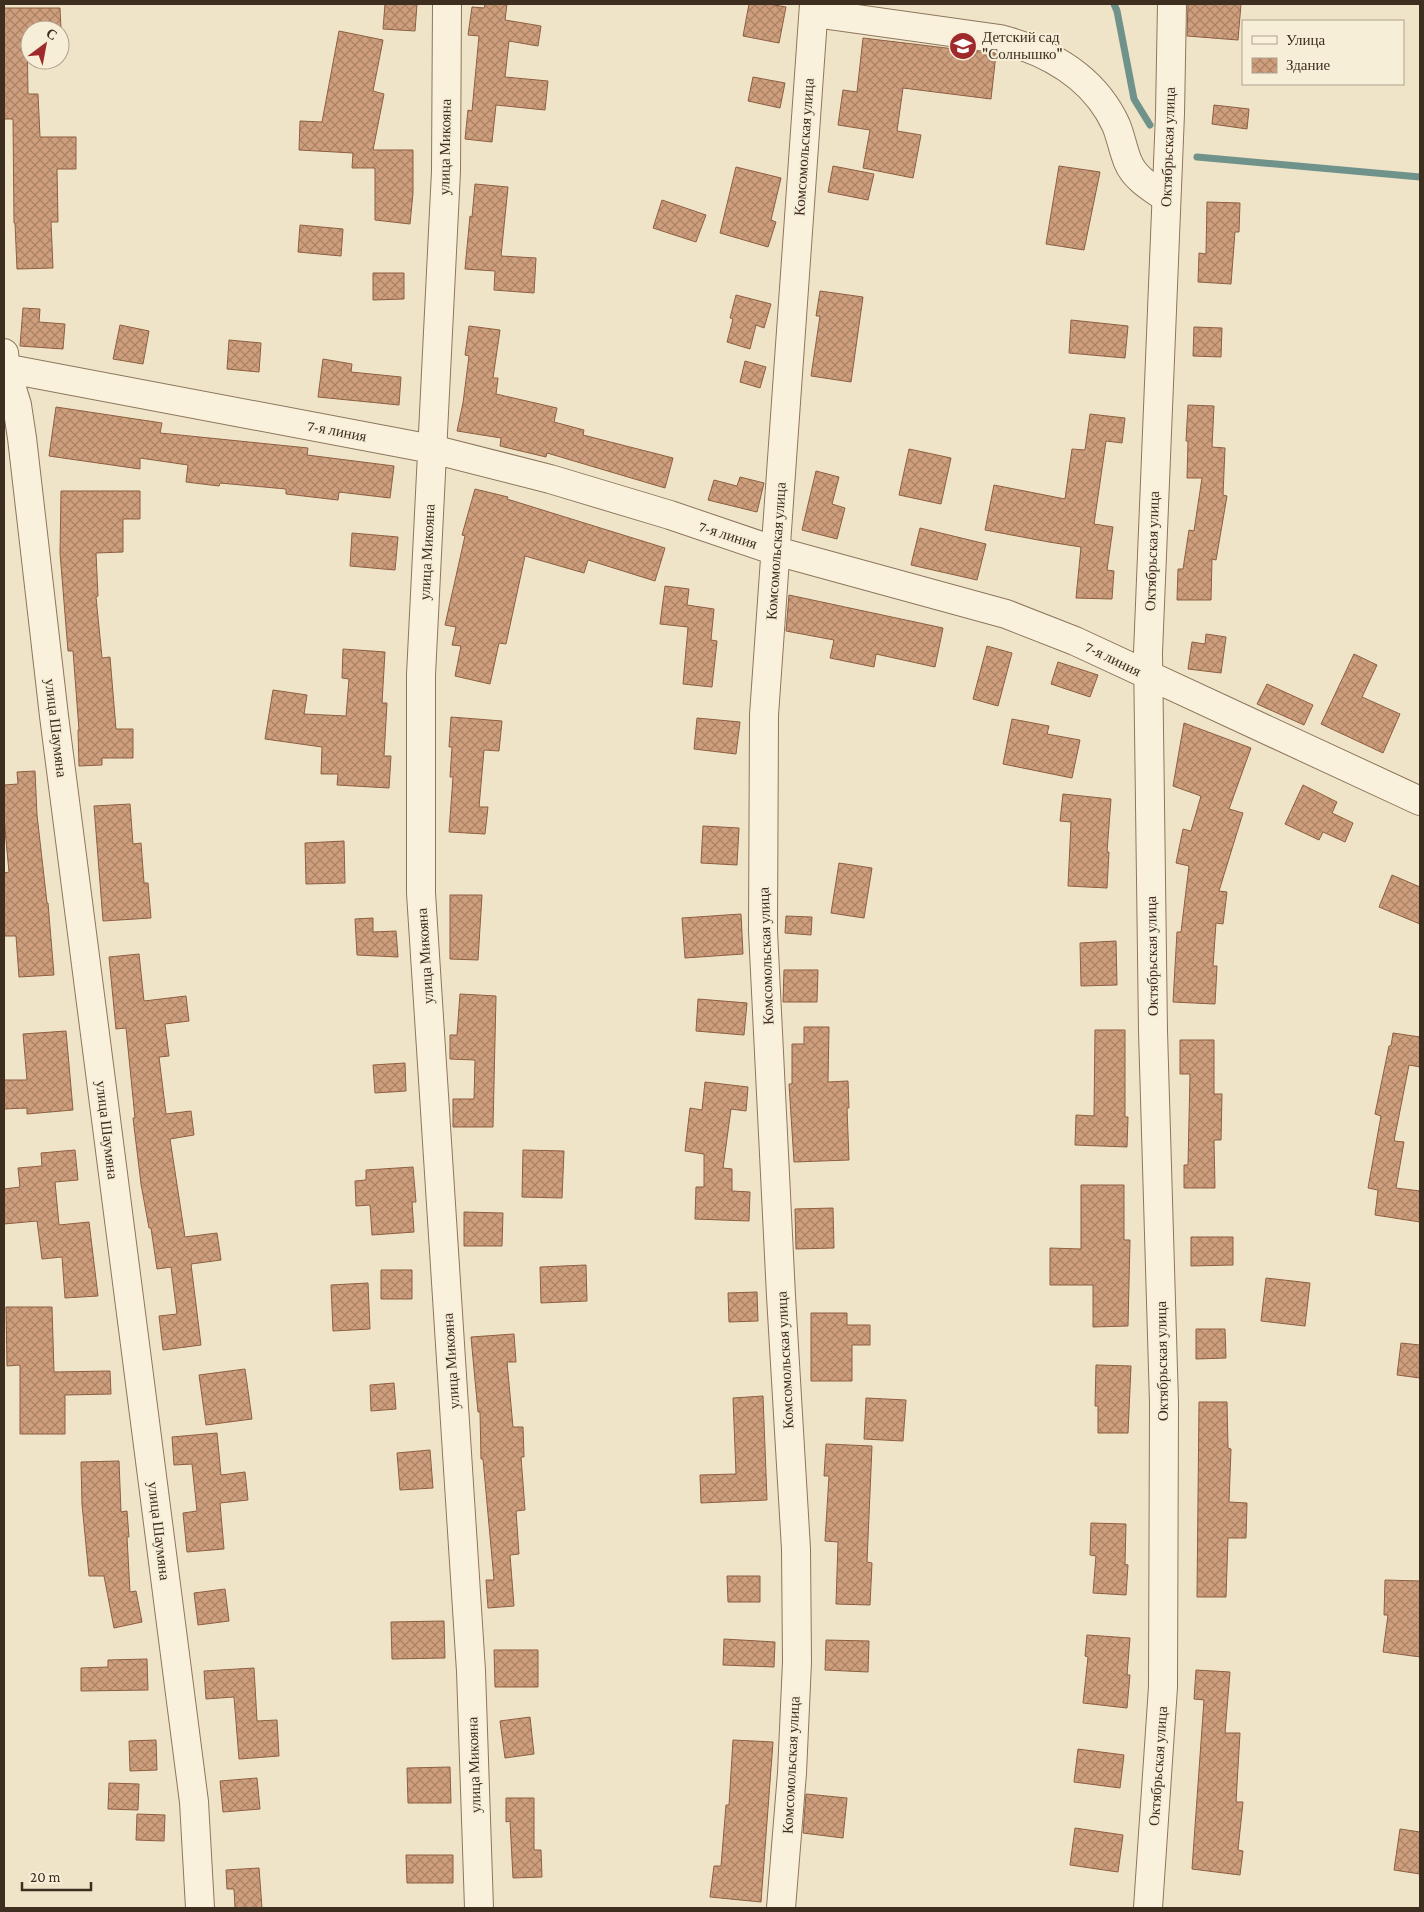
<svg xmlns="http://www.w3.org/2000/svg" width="1424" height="1912" font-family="'Crimson Pro',serif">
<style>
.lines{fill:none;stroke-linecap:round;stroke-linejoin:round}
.stream{stroke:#6f938a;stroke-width:7}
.building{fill:url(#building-cross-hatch);stroke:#8d5f41}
.minor-casing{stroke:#8d765c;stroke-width:30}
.minor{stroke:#faf1dc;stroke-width:28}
.labels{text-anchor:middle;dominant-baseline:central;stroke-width:4;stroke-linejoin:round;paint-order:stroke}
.poi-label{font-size:15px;fill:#3d2e20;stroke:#f7eed8;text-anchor:start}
.street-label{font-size:15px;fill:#3d2e20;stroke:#f7eed8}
</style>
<defs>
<pattern id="building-cross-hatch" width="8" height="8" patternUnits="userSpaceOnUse" patternTransform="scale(1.25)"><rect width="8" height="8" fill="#cf9f7d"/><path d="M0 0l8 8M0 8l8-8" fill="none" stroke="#a98266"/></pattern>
</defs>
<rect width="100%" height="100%" fill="#f0e4c8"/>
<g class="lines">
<path class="stream" d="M1114 4 1117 11 1134 99 1150 125
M1197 157 1420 177"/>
</g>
<path class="building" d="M385 4H417L415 31 383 29Z
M485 4H507L505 20 541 26 538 46 509 41 505 77 548 81 545 110 496 105 492 142 465 139 468 110 472 111 479 36 468 35 472 7 484 8Z
M749 4H769L786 7 779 43 743 36Z
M1188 4H1241L1238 40 1187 36Z
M4 8H60L61 29H27L28 94H38L40 137H76V169H57L58 222H51L53 268 17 269 15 223H14L13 119H4Z
M339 31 383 40 373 91 384 94 373 150H413V193L410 224 375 220V168H352L353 153 299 150 300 121 322 122Z
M863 38 996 54 991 99 903 88 897 131 921 135 913 178 863 168 870 130 838 125 843 90 857 92Z
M753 77 785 83 780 108 748 101Z
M1214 105 1249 109 1247 129 1212 124Z
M833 166 874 174 868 200 828 192Z
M1059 166 1100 172 1084 250 1046 244Z
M736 167 781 178 771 220 776 222 768 247 720 233Z
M475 184 508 187 501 256 536 258 534 293 494 290 495 271 465 269 470 216 472 217Z
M662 200 706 215 696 242 653 228Z
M1207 202 1240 203 1239 232H1235L1231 284 1198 282 1199 253 1206 254Z
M300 225 343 229 341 256 298 252Z
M373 273H404V299L373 300Z
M820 291 863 297 851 382 811 376 820 316H816Z
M736 295 771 304 764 328 756 325 750 349 727 342 733 319 730 318Z
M23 308 40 309 39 322 65 324 63 349 20 346Z
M1071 320 1128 326 1125 358 1069 353Z
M120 325 149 331 143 364 113 359Z
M469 326 500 330 493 378H498L496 394 557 408 554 422 584 430 583 435 673 458 665 488 547 453 546 457 500 446 501 438 457 431 463 403 469 356 465 355Z
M1194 327 1222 328 1221 357 1193 356Z
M229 340 261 343 259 372 227 369Z
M323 359 352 364 351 372 401 377 399 405 318 397Z
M745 361 766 367 760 388 740 382Z
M1188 405 1214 406 1212 447 1225 448 1223 495 1227 496 1216 560 1212 559 1211 600H1177L1178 569H1183L1189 530 1194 531 1202 478H1187L1188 441H1186Z
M56 407 162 423 160 433 308 448 307 455 394 466 390 498 339 492 338 500 286 494V489L220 483 219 486 186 482 188 465 140 458V469L49 456Z
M1090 414 1125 418 1122 443 1106 441 1094 524 1113 527 1107 570 1114 571 1112 599 1076 598 1081 547 1049 542 985 530 994 485 1065 499 1072 449 1085 450Z
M909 449 951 458 941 504 899 495Z
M816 471 839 477 832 504 845 508 837 539 802 530Z
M740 477 764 483 757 512 708 500 714 480 737 486Z
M475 489 508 497 507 499 665 548 655 581 588 560 584 573 525 556 506 644 499 643 490 684 455 676 461 646 452 645 456 627 445 625 465 536 462 535Z
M61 491H140V519H123V552L96 553 98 596 96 597 102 658 110 657 116 729H133V758H102V765L79 766 78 730H79L73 651H68L60 553Z
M920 528 986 544 977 580 911 565Z
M352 533 398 537 395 570 350 566Z
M665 586 689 589 687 605 714 609 711 640 717 641 712 687 683 684 688 627 660 624Z
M789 595 943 628 935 667 876 654 874 667 830 658 834 640 786 631Z
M1206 634 1226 637 1221 673 1188 669 1192 642 1205 644Z
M987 646 1012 653 998 706 973 699Z
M343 649 385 652 382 703H387L384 756H391L389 788 337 785 338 774H321L322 747 265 739 273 690 307 695 304 714 346 716 349 679 342 678Z
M1354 654 1377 665 1362 697 1400 714 1383 753 1321 724Z
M1058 662 1098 675 1090 697 1051 684Z
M1267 684 1313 705 1304 725 1257 704Z
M451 717 502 721 499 751 484 750 479 807H488L485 834 449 832 453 777H450L452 747H449Z
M697 718 740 722 736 754 694 749Z
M1012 719 1049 726 1047 734 1080 740 1072 778 1003 764Z
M1184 723 1251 748 1229 809 1243 813 1219 891 1227 892 1223 924 1216 923 1213 966H1217L1215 1004 1173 1002 1177 932H1181L1189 866 1176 863 1183 829 1191 831 1201 796 1173 786Z
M35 771 37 815 47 903H48L54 975 19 977 16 936H4V873L9 872 4 819V785L18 784 17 772Z
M1303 785 1337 802 1332 813 1353 823 1345 842 1323 832 1319 840 1285 824Z
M1063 794 1111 799 1107 852H1109L1107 888 1068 886 1071 822 1060 821Z
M130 804 133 844 141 843 144 883H148L151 918 103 921 94 806Z
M703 826 739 828 737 865 701 863Z
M344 841 345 883 306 884 305 843Z
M839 863 872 868 864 918 831 913Z
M1392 875 1420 887V924L1379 907Z
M450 895H482L478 960 450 959Z
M741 914 743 954 685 958 682 918Z
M786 916 812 917 811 935 785 933Z
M373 918V932L396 931 398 957 357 955 355 919Z
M1116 941 1117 985 1081 986 1080 943Z
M139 954 144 1001 186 996 189 1021 165 1024 169 1056 159 1057 166 1114 191 1111 194 1135 170 1139 185 1237 217 1233 221 1260 191 1264 201 1345 163 1350 159 1316 177 1314 171 1267 157 1269 151 1228H149L141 1184 133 1118H135L126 1028 116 1029 109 957Z
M784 970H818L817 1002H783Z
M460 994 496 996 493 1127H453V1099H474L475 1060 450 1059V1035H457Z
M698 999 747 1003 744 1035 696 1031Z
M804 1027H829L828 1082 848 1081 849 1108H847L849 1160 794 1162 789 1084H792V1044H804Z
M1095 1030H1125V1117H1128L1127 1147 1075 1145 1076 1115 1094 1116Z
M66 1031 73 1110 27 1114V1108L4 1109V1080H27L23 1034Z
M1393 1033 1420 1037V1067L1409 1065 1394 1141 1404 1142 1396 1188 1420 1191V1222L1375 1215 1378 1190 1368 1188 1381 1116 1375 1114 1389 1046H1391Z
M1180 1040H1214V1094H1222L1221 1140H1214L1215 1188H1184V1165H1188L1190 1074H1180Z
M405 1063 406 1091 375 1093 373 1065Z
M705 1082 748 1087 746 1111 731 1109 723 1168 732 1169V1191L750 1192 749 1221 695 1219 696 1187H704V1154L685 1151 690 1108 702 1110Z
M75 1150 78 1180 55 1182 59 1225 89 1222 98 1296 65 1298 62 1257 42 1259 37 1221 4 1224V1189L20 1187 18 1168 42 1166 41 1153Z
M523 1150 564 1151 562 1198 522 1197Z
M413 1167 416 1202H412L414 1232 372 1235 370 1205 356 1206 355 1181 366 1180V1170Z
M1081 1185H1124V1240H1130L1128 1326 1093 1327V1285H1050V1248L1081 1249Z
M833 1208 834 1248 796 1249 795 1209Z
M464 1212 503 1213 502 1246H464Z
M1191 1237H1233V1265L1191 1266Z
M586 1265 587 1301 541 1303 540 1267Z
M381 1270H412V1299H381Z
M1266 1278 1310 1283 1305 1326 1261 1321Z
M368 1283 370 1329 333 1331 331 1285Z
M757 1292 758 1321 729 1322 728 1293Z
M6 1307H52L54 1372 110 1371 111 1394 65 1395V1434H20V1365L7 1366Z
M811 1313H847V1325H870V1345H852V1381H811Z
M1196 1329H1225L1226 1358 1196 1359Z
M514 1334 516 1362H507L513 1427H523L524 1457H521L525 1510 516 1511 519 1554 510 1555 514 1606 488 1608 486 1580H494L483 1459H481L480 1412H478L471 1337Z
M1401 1343 1420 1345V1378L1397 1375Z
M1096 1365 1131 1366 1128 1433H1098V1406H1095Z
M245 1369 252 1419 206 1425 199 1375Z
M394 1383 396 1409 371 1411 370 1385Z
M763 1396 767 1500 701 1503 700 1475 736 1474 733 1398Z
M866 1398 906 1400 903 1441 864 1439Z
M1199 1402H1227L1228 1448 1231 1449 1229 1502 1247 1503 1246 1538H1228L1226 1597H1197Z
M217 1433 221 1475 245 1472 248 1500 220 1503 224 1549 187 1552 183 1513 197 1511 192 1464 174 1465 172 1437Z
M826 1444 872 1446 867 1562 872 1563 870 1605 836 1604 838 1542 825 1541 829 1476H824Z
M430 1450 433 1488 400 1490 397 1453Z
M119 1461 121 1512 127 1511 129 1537H127L130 1592 136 1591 142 1622 114 1628 104 1576H89L82 1504 81 1462Z
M1091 1523 1126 1524 1125 1564 1128 1565 1126 1595 1093 1593 1096 1556 1090 1555Z
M727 1576H760V1602H728Z
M1385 1580 1420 1581V1657L1383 1652 1388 1615H1384Z
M225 1589 229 1621 198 1625 194 1593Z
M444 1621 445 1658 392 1659 391 1622Z
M1087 1635 1130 1638 1127 1675H1130L1127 1708 1083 1703 1088 1657 1085 1656Z
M724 1639 775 1642 774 1667 723 1665Z
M826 1640 869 1641 868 1672 825 1670Z
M494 1650H538V1687H495Z
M147 1659 148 1690 81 1691V1668L108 1667V1660Z
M254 1668 257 1721 277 1720 279 1756 239 1759 234 1697 206 1699 204 1671Z
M1196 1670 1230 1672 1225 1733H1240L1236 1802H1243L1238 1850 1243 1851 1240 1875 1192 1869 1204 1700 1194 1699Z
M530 1717 534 1754 505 1758 500 1721Z
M156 1740 157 1770 130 1771 129 1741Z
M733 1740 773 1742 761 1902 710 1897 714 1866H721L726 1805H729Z
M1078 1749 1124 1755 1120 1788 1074 1782Z
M450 1767 451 1803H408L407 1768Z
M257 1778 260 1809 223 1812 220 1781Z
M109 1783 139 1784 138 1810 108 1809Z
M806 1794 847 1798 843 1838 803 1833Z
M506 1798H534V1850H541L542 1877 513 1878 510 1821 506 1822Z
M137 1814 165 1815 164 1841 136 1840Z
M1075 1828 1123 1835 1118 1872 1070 1865Z
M1400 1829 1420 1832V1874L1394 1870Z
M406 1855H453V1883H407Z
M259 1868 262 1908H235L234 1889H227L226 1870Z"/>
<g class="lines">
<g class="minor-casing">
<path id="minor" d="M447 4 446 171 421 675V893L471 1671 479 1908
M814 13 1000 39C1049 52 1094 77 1116 125 1121 137 1123 150 1128 162 1135 179 1152 188 1166 198
M4 353 6 369 17 405 22 438 54 716 194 1802 200 1908
M4 368 432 449 550 479 670 515 776 551 1006 614 1075 641 1420 801
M781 1908 792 1773 797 1662 796 1549 781 1296 763 931 764 715 814 4
M1148 1908 1163 1687 1164 1403 1153 1031 1148 653 1170 114 1172 4"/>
</g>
<use href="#minor" class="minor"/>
</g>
<defs>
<g id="school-disc" transform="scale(1.4375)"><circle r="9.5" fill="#9e2a2b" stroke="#f7eed8"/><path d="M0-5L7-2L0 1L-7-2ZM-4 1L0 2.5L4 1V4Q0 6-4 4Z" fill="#fff"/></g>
</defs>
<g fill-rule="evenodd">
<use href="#school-disc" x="963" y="46"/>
</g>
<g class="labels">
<g class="poi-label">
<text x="982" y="37">Детский сад<tspan x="982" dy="17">"Солнышко"</tspan></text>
</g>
<g class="street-label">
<text transform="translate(445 147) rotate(-89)">улица Микояна</text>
<text transform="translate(804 147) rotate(-86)">Комсомольская улица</text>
<text transform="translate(1168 147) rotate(-88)">Октябрьская улица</text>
<text transform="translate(337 431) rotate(11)">7-я линия</text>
<text transform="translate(728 535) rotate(18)">7-я линия</text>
<text transform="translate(776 551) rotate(-86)">Комсомольская улица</text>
<text transform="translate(1152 551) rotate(-88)">Октябрьская улица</text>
<text transform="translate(427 552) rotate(-87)">улица Микояна</text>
<text transform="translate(1113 659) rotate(26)">7-я линия</text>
<text transform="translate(56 728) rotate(83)">улица Шаумяна</text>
<text transform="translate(425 956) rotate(-94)">улица Микояна</text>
<text transform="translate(766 956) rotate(-92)">Комсомольская улица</text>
<text transform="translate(1152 956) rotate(-91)">Октябрьская улица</text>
<text transform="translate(107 1130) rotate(83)">улица Шаумяна</text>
<text transform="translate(785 1360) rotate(-93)">Комсомольская улица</text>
<text transform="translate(451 1361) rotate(-94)">улица Микояна</text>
<text transform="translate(1162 1361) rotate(-91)">Октябрьская улица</text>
<text transform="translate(159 1531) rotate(83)">улица Шаумяна</text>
<text transform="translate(474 1765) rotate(-92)">улица Микояна</text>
<text transform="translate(791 1765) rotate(-87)">Комсомольская улица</text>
<text transform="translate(1158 1766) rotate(-86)">Октябрьская улица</text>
</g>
</g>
<rect width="1424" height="1912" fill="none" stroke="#3d2e20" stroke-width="10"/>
<rect x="1242" y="20" width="162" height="65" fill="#f7eed8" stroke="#ada18e"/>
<rect x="1252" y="36" width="25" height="8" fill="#faf1dc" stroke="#ada18e"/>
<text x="1286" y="45" font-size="15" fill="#3d2e20">Улица</text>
<rect x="1252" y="58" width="25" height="15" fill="url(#building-cross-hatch)" stroke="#ada18e"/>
<text x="1286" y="70" font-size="15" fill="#3d2e20">Здание</text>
<g transform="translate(45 45) rotate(32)"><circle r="24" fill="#f7eed8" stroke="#ada18e"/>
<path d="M0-4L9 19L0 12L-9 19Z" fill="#9e2a2b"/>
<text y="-8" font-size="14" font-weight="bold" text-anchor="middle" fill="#3d2e20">С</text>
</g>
<path d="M22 1882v8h69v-8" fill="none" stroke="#3d2e20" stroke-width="2.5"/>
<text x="30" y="1882" font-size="15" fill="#3d2e20" stroke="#f7eed8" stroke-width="4" paint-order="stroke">20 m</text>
</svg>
